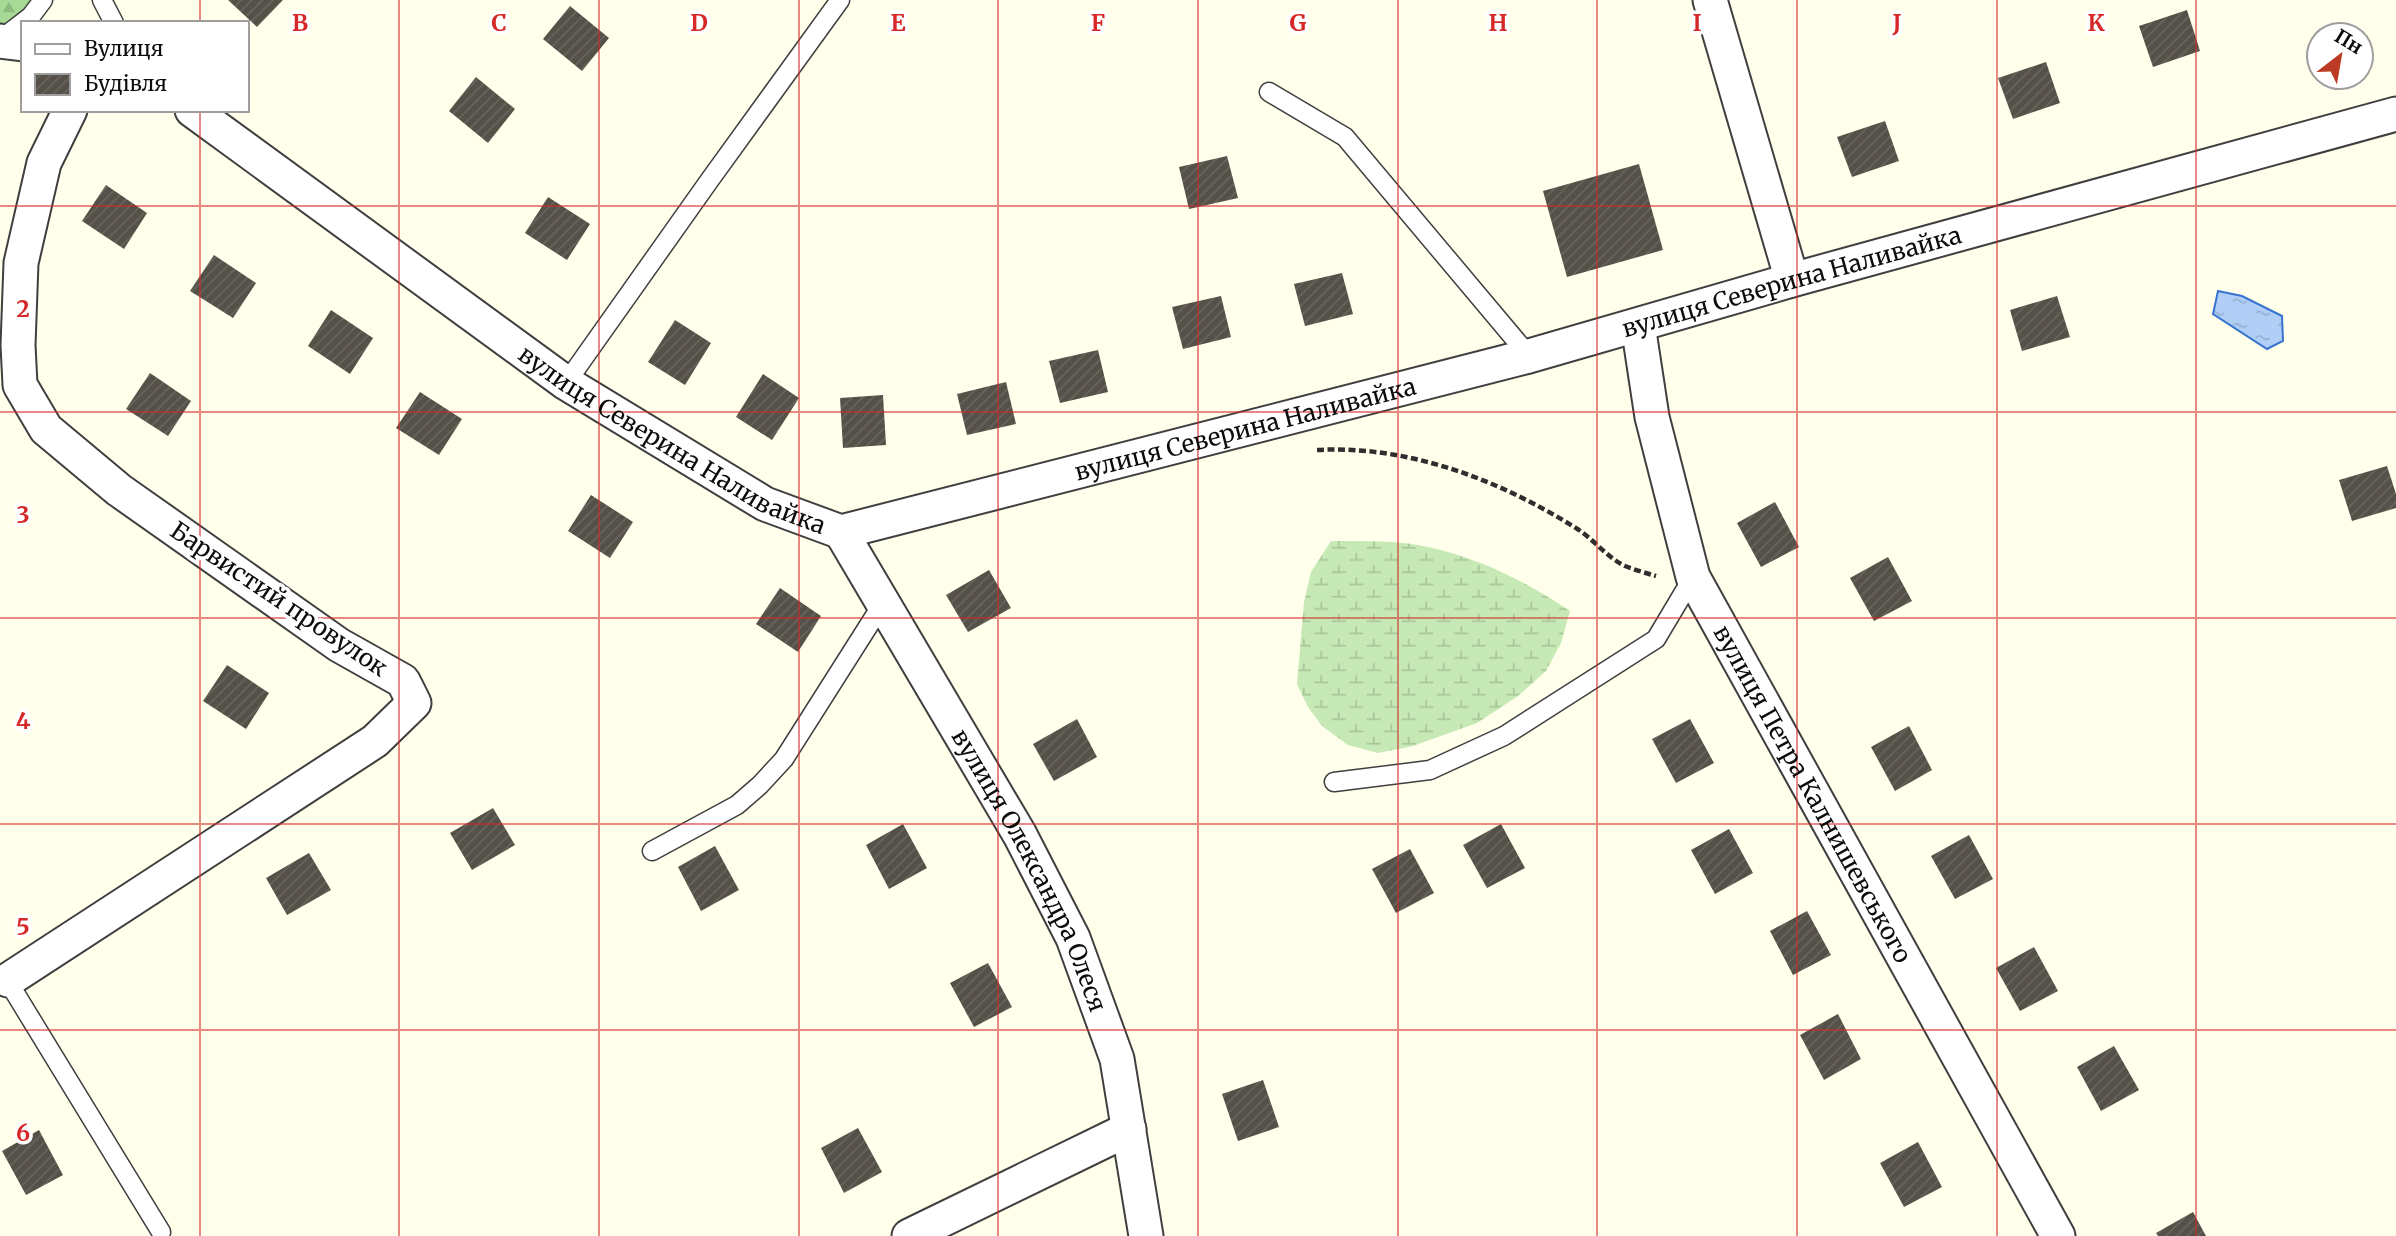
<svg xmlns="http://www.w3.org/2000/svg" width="2396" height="1236" font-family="Merriweather,serif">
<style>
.forest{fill:url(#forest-firs)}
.wetland{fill:url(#wetland-marsh)}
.water{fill:url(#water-ripples);stroke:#3774cd;stroke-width:2}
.building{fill:url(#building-hatch)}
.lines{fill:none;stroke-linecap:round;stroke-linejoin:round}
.lane-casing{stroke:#3f3f3f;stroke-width:21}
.street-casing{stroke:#3f3f3f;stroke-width:37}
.path{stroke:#2e2e2e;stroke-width:4.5;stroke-dasharray:7 3.5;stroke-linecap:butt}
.lane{stroke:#fff;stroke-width:18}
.street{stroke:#fff;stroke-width:33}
.grid{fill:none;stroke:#d62828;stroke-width:2;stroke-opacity:0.55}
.labels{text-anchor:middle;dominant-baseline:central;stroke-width:7;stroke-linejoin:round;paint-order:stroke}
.street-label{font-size:24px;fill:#0c0c0c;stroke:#fff}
.grid-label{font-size:23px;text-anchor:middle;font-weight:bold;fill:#d62828;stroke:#fff;stroke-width:7;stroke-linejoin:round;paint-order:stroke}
</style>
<defs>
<pattern id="forest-firs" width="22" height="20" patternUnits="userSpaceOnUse" patternTransform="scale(1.75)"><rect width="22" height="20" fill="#a6da95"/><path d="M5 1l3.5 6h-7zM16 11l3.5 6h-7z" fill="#8eba7f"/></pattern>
<pattern id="wetland-marsh" width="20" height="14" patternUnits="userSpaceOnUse" patternTransform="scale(1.75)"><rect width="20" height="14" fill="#c6e9b5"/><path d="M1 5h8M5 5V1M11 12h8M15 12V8" fill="none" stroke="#a9c79a"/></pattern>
<pattern id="water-ripples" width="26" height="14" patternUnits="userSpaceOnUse" patternTransform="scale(1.75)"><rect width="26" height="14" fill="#b0cef6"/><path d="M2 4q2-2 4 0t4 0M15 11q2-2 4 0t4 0" fill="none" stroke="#96b0d2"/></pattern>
<pattern id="building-hatch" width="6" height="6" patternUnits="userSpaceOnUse" patternTransform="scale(1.75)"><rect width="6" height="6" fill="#555048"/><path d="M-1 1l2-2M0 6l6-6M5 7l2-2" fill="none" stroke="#68645e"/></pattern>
</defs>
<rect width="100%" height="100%" fill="#ffffeb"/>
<path class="forest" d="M0 0H43L0 40Z"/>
<path class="wetland" d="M1331 541C1363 541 1397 540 1428 547 1479 558 1527 582 1570 611L1561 643 1546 671 1518 696 1477 723 1413 746 1378 753 1348 745 1322 726 1308 707 1297 684 1304 602 1311 572Z"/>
<path class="water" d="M2218 291 2242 296 2282 316 2283 341 2267 349 2213 314Z"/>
<path class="building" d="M228 0H283L257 27Z
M570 6 609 38 582 71 543 39Z
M2187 10 2200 51 2153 67 2139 26Z
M2046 62 2060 103 2013 119 1998 78Z
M476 77 515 109 488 143 449 111Z
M1885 121 1899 161 1852 177 1837 137Z
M1227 156 1238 198 1189 209 1179 167Z
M1639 164 1663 250 1567 277 1543 191Z
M106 185 147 213 124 249 82 221Z
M548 197 590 224 567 260 525 233Z
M214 255 256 283 233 318 190 291Z
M1342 273 1353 314 1305 326 1294 284Z
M1221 296 1231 337 1183 349 1172 307Z
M2057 296 2070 337 2022 351 2010 310Z
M331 310 373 338 350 374 308 346Z
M675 320 711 343 685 385 648 362Z
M1098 350 1108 392 1060 403 1049 361Z
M150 373 191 401 168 436 126 409Z
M763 374 799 398 772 440 736 417Z
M1006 382 1016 424 967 435 957 394Z
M420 392 462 419 439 455 396 428Z
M883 395 886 445 843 448 840 398Z
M2387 466 2396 494V508L2352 521 2339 480Z
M591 495 633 522 610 558 568 531Z
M1775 502 1799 547 1761 567 1737 523Z
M1888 557 1912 601 1874 621 1850 578Z
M989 570 1011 608 968 632 946 595Z
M780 588 821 616 798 652 756 624Z
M227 665 269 693 246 729 203 701Z
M1077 719 1097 757 1054 781 1033 744Z
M1690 719 1714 763 1676 783 1652 739Z
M1909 726 1932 770 1895 791 1871 747Z
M493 808 515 845 472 870 450 833Z
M903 824 927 868 889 889 866 845Z
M1501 824 1525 868 1487 888 1463 845Z
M1729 829 1753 873 1715 894 1691 850Z
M1969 835 1993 879 1955 899 1931 856Z
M715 846 739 890 701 911 678 867Z
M1410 849 1434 893 1396 913 1372 869Z
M309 853 331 890 287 915 266 878Z
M1807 911 1831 955 1793 975 1770 931Z
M2034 947 2058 991 2020 1011 1996 968Z
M988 963 1012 1007 974 1027 950 983Z
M1838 1014 1861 1059 1824 1080 1800 1035Z
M2114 1046 2139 1090 2101 1111 2077 1067Z
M1263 1080 1279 1127 1238 1141 1222 1094Z
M858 1128 882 1172 844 1193 821 1148Z
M39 1130 63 1175 26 1195 2 1151Z
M1918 1142 1942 1187 1904 1207 1880 1163Z
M2193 1212 2206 1236H2158L2156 1233Z"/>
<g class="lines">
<g class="lane-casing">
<path id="lane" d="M102 0 114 23
M0 40 31 16 43 0
M1269 92 1345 137 1529 356
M566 383 709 181 840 0
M1334 782 1430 770 1504 736 1656 639 1693 577
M652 851 737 805 760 785 784 759 883 603
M4 975 161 1232"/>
</g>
<g class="street-casing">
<g id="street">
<path d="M1710 0 1792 280"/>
<path d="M0 41 23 44"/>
<path id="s1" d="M192 110 566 383 765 504 841 532 1529 356 1792 280 2396 114"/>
<path id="s2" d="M1638 325 1652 417 1693 577 2058 1236"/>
<path id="s3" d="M841 532 1020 835 1073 938 1117 1059 1146 1236"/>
<path d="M8 980 375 741 414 703 403 681 339 645 119 490 46 429 20 385 18 345 21 263 44 163 70 110"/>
<path d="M909 1236 1129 1129"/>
</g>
</g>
<path class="path" d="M1317 450C1410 445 1502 481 1579 530 1595 541 1608 558 1625 566 1635 570 1646 573 1656 576"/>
<use href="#lane" class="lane"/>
<use href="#street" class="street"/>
</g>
<path class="grid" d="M200 0V23M399 0V1236M599 0V1236M799 0V1236M998 0V1236M1198 0V1236M1398 0V1236M1597 0V1236M1797 0V1236M1997 0V1236M2196 0V1236M200 110V1236M0 206H2396M0 412H2396M0 618H2396M0 824H2396M0 1030H2396"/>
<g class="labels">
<g class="street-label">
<text stroke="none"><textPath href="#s1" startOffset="1760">вулиця Северина Наливайка</textPath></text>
<text stroke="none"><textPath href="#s1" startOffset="1194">вулиця Северина Наливайка</textPath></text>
<text stroke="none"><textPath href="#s1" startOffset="584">вулиця Северина Наливайка</textPath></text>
<text transform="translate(279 599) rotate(34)">Барвистий провулок</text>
<text stroke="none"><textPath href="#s2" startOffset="506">вулиця Петра Калнишевського</textPath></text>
<text stroke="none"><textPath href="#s3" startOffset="388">вулиця Олександра Олеся</textPath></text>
</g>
</g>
<g class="grid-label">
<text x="300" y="31">B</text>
<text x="499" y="31">C</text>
<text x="699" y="31">D</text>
<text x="898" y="31">E</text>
<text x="1098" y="31">F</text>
<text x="1298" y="31">G</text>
<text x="1498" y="31">H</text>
<text x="1697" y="31">I</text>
<text x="1897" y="31">J</text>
<text x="2096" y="31">K</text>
<text x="23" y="317">2</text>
<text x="23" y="523">3</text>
<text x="23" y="729">4</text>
<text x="23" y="935">5</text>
<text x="23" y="1141">6</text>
</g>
<rect x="21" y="21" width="228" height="91" fill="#ffffff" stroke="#9e9e9e" stroke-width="2"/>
<rect x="35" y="44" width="35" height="10" fill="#ffffff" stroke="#9e9e9e" stroke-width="2"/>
<text x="84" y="56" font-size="21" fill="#0c0c0c">Вулиця</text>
<rect x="35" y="74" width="35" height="21" fill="url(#building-hatch)" stroke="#9e9e9e" stroke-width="2"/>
<text x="84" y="91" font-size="21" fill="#0c0c0c">Будівля</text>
<g transform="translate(2340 56) rotate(31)"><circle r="33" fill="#ffffff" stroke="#9e9e9e" stroke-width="2"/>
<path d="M0-5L12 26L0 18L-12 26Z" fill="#bc3b24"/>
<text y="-10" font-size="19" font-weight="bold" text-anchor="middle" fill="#0c0c0c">Пн</text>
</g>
</svg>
